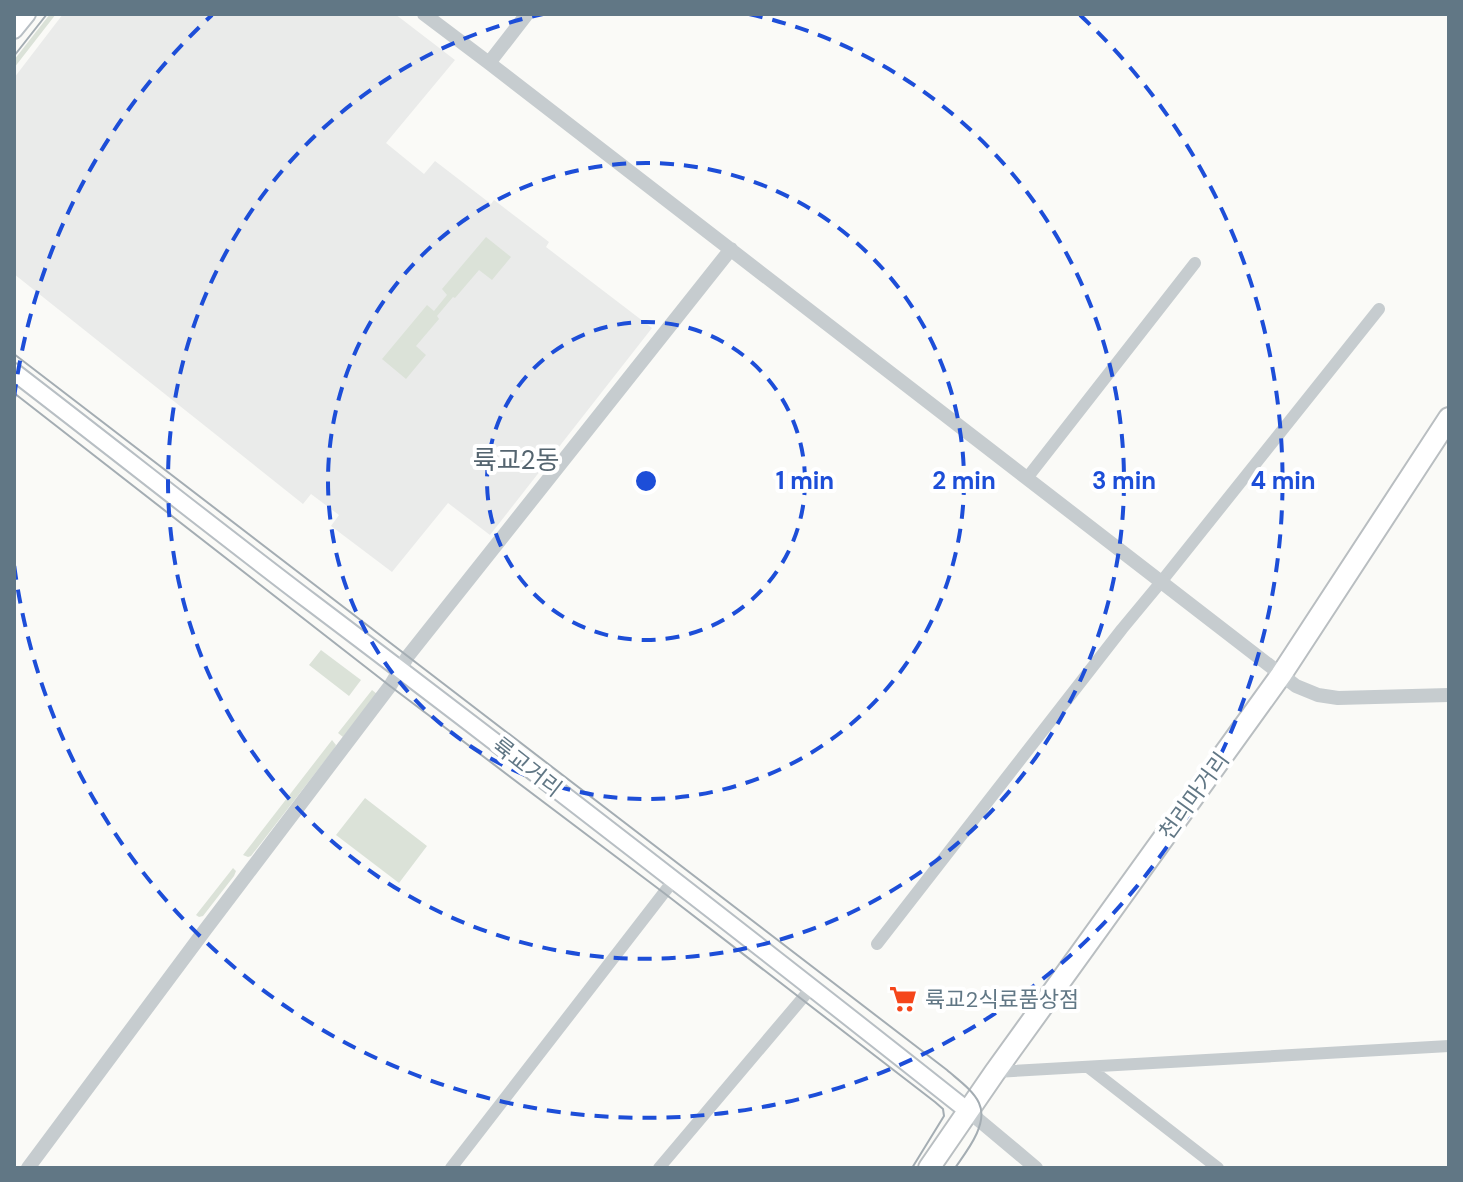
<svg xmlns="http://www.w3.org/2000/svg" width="1463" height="1182" font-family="'DM Sans','Noto Sans KR',sans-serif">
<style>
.built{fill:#eaebea}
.green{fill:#dbe2d8}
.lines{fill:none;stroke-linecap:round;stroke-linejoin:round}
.secondary-casing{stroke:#b8bfc4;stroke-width:20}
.trunk-casing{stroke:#b9bec1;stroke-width:24}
.minor{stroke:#c6cccf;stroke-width:12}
.tertiary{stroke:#c6cccf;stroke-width:14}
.secondary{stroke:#fff;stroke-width:16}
.trunk{stroke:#fff;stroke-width:20}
.tram{stroke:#a4adb3;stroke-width:2}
.ring{fill:none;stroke:#1d4ed8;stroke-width:4;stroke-dasharray:14 10}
.labels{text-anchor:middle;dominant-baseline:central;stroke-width:8;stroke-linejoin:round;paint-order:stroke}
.street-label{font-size:22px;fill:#617785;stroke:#fff}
.poi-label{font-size:22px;fill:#617785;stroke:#fff;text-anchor:start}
.quarter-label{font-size:26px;fill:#54646f;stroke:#fff}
.centre{fill:#1d4ed8;stroke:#fff;stroke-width:4}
.ring-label{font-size:24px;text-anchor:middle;font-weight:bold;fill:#1d4ed8;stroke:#fff;stroke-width:8;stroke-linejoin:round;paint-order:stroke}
</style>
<rect width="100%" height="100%" fill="#fafaf7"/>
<path class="built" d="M63 14H395L455 60 386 143 424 174 435 161 491 204 494 200 549 242 546 247 652 328 490 535 448 503 392 572 331 526 339 515 311 494 303 504 14 274V78Z"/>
<path class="green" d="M50 14H56L14 68V60Z
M486 237 511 257 492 280 479 270 455 298 453 297 437 316 439 319 416 346 426 355 406 379 382 359 427 305 434 311 447 295 442 289Z
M321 650 361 680 349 696 309 665Z
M372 690 377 694 343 737 338 733Z
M332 740 336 745 334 749 251 856 248 857 243 855Z
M365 798 427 846 399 883 336 835Z
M233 868 236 871 234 876 203 916 199 917 196 915Z"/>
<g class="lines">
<g class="secondary-casing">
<path id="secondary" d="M14 30 27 14
M14 372C113 448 211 526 311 602 532 769 751 939 968 1111"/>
</g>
<g class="trunk-casing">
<path id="trunk" d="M929 1168 995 1072 1281 675 1449 418"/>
</g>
<path class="minor" d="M1027 478 1195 263
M877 944 1122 629 1161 582 1379 309
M1088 1067 1218 1168
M995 1072 1449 1046
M451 1168 673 881
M659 1168 812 987"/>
<path class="tertiary" d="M424 14 489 63 1296 686 1318 695 1338 698 1449 695
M489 63 527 14
M968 1111 1036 1168
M28 1168 205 930 390 686 408 656 731 249"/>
<use href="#secondary" class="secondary"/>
<use href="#trunk" class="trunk"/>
<path class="tram" d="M14 16 15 14
M14 56 47 14
M14 354 947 1070C957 1079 973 1090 979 1103 989 1124 966 1152 955 1168
M14 393 390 686 664 893 935 1102 943 1109 944 1116 912 1168"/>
</g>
<g class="ring">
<circle cx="646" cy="481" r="159"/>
<circle cx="646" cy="481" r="318"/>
<path d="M749 14A478 478 0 1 1 543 14"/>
<path d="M14 398A637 637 0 0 1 212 15M1080 15A637 637 0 1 1 14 564"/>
</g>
<defs>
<g id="supermarket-bare" transform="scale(2.16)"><path d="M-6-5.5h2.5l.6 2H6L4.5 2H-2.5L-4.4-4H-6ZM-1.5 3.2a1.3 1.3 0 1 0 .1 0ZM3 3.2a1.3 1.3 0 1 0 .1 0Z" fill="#f5461b" stroke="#fff" stroke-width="2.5" paint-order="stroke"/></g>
</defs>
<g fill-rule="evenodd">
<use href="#supermarket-bare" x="903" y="999"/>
</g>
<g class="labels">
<g class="street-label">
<text transform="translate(527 767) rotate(38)">륙교거리</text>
<text transform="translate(1194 796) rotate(-54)">천리마거리</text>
</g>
<g class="poi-label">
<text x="925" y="999">륙교2식료품상점</text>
</g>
<g class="quarter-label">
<text x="516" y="460">륙교2동</text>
</g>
</g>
<circle cx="646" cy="481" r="12" class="centre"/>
<g class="ring-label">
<text x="805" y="489">1 min</text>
<text x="964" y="489">2 min</text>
<text x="1124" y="489">3 min</text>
<text x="1283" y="489">4 min</text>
</g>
<rect width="1463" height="1182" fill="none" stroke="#617785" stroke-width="32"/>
</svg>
